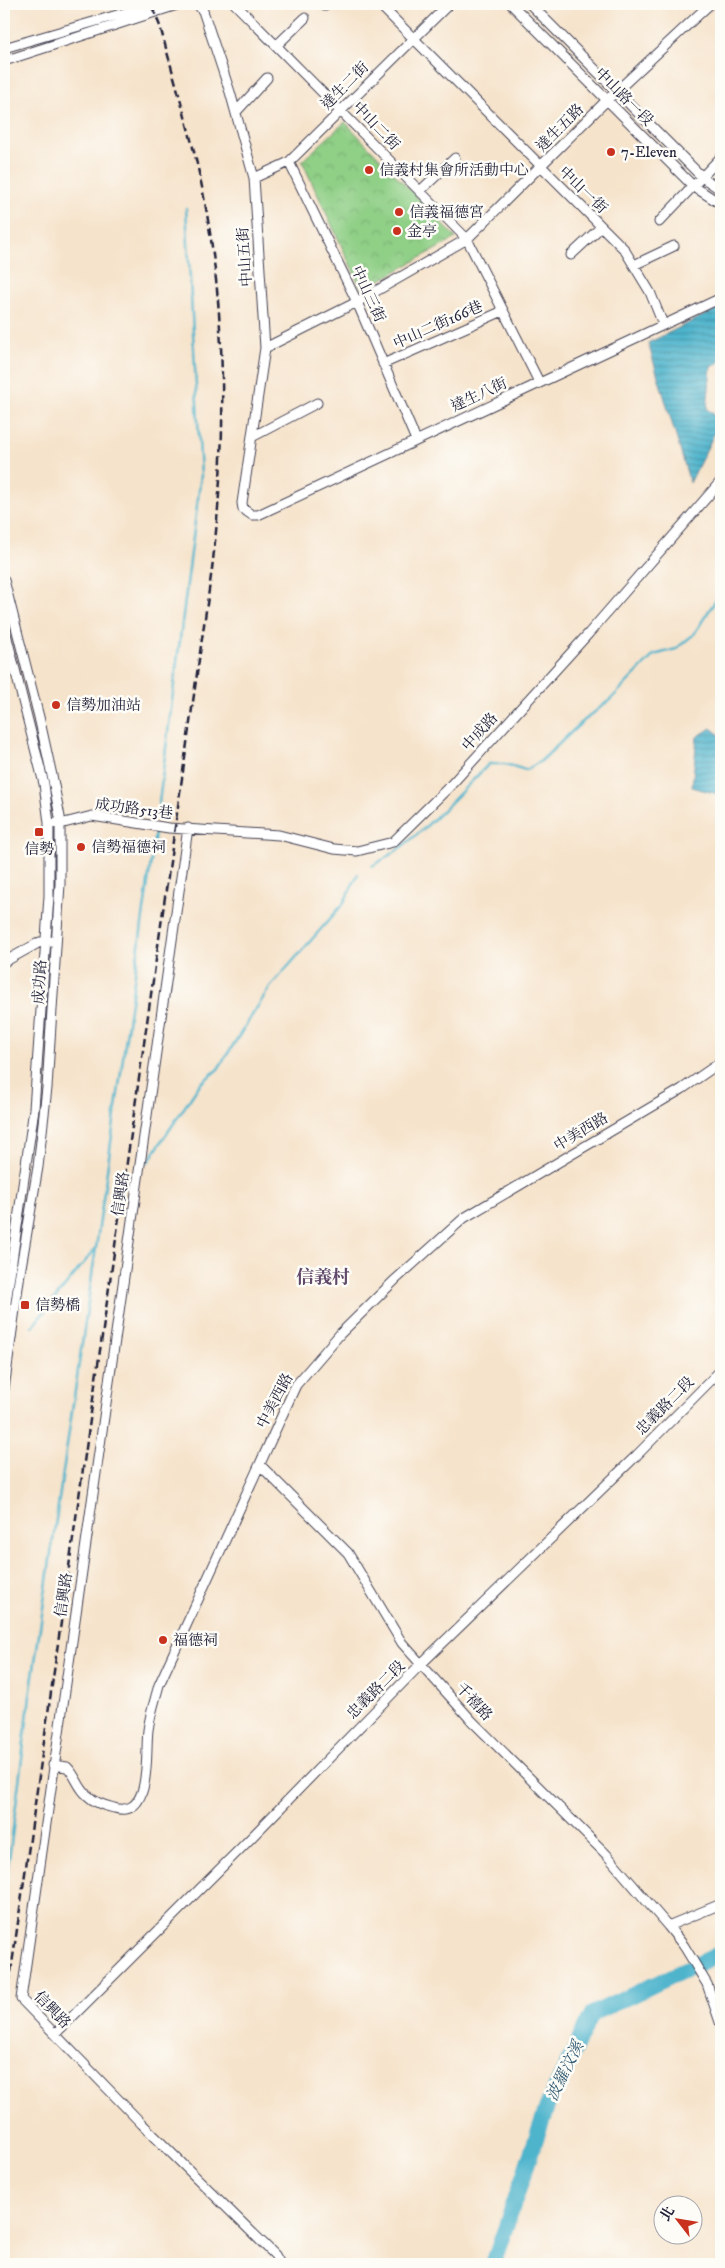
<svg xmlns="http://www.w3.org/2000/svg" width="725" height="2268" font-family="'IM FELL DW Pica','Noto Serif TC',serif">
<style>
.park{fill:url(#park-crowns);stroke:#587860}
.water{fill:url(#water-rules);stroke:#386b84}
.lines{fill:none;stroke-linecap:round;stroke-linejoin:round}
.stream{stroke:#4db4cc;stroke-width:2.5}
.river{stroke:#4db4cc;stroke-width:16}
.minor-casing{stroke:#423f51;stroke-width:11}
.minor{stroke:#fff;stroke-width:9}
.rail{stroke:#22223b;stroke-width:2.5;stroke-dasharray:8 4;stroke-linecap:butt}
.poi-dot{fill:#c8321e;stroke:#fdfcf7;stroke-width:2}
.labels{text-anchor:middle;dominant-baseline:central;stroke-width:5;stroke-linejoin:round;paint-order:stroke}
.street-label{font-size:15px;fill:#22223b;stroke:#fdfcf7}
.poi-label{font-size:15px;fill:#22223b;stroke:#fdfcf7;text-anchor:start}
.water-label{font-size:16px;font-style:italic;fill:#335c75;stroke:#fdfcf7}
.quarter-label{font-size:18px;font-weight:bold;fill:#5f486a;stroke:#fdfcf7}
</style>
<defs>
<pattern id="park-crowns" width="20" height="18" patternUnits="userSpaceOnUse" patternTransform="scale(1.25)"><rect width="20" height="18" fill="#8fcf86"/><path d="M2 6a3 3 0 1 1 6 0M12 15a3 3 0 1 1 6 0" fill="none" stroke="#7bb175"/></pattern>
<pattern id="water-rules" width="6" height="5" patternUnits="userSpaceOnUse" patternTransform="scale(1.25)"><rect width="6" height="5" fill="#4db4cc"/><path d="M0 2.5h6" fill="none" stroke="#4092a7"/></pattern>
</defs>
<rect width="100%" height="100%" fill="#fdfcf7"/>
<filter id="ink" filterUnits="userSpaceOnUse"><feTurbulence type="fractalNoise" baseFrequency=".02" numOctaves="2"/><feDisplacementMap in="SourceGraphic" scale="10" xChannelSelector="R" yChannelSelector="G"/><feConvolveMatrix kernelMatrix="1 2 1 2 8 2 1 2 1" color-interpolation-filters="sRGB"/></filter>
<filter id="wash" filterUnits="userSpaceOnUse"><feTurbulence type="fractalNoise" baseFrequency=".0096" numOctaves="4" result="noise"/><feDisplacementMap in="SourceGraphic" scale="20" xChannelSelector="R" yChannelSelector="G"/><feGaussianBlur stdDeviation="1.12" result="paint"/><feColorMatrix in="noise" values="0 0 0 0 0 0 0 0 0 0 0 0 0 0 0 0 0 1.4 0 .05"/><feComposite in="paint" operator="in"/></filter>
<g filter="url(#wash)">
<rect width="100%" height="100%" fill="#f6e3cb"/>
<path class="park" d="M345 122 456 238 362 290 302 161Z"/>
<path class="water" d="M721 307V361L711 367 707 409 721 420 690 483 648 343Z
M711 728 721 736V795L692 787 697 737Z"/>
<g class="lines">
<path class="stream" d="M157 818 201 475 186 208
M372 866C417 842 453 799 489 764H505L526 770 541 761 581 723 611 699 654 655 676 649 694 634 721 592
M148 1162 200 1084 218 1069 270 987 343 904 358 874
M32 1327 96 1248 155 833
M4 1898 30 1696 96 1248"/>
<path class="river" d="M493 2264 549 2101 592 2014 721 1953"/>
</g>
</g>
<g filter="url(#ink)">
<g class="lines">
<g class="minor-casing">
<path id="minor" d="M199 4 198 5 203 11 230 92 254 178 265 348 242 503 243 509 252 515H258L721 298
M235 4 467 239 539 382
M379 4 624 249 650 292 663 324
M511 4 693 186 721 204
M530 4 702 177 721 190
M325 6 327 4
M277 45 305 18
M4 48 155 4
M4 61 180 4
M236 112 267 78
M289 162 357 302 416 440
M254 178 289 162 449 4
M420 191 455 158
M659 222 721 157
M571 255 601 227
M634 265 674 246
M265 348 357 302 467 239 607 100 710 4
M383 364 503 311
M252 437 317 403
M4 580 39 717 53 780 60 817V884L47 1088 38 1167 20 1273 4 1389
M4 626 44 784 49 823V896L34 1109 4 1316
M49 823 60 824 92 816 169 828 279 835 334 849 357 851 393 842 450 786 589 633 721 481
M188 828 21 1999 142 2124 275 2255 280 2264
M4 962 40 942 50 941
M260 1465 348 1553 402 1643 472 1721 606 1854 668 1926 684 1946 707 1984 721 2025
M53 1765 67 1767C76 1775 78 1788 87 1795 94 1802 105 1806 114 1808 153 1819 145 1753 148 1730 150 1715 155 1700 159 1685L296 1385 340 1334 395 1280 464 1218 682 1089 721 1062
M668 1926 721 1904
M55 2034 245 1844 421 1664 637 1455 721 1370"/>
</g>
<use href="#minor" class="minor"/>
<path class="rail" d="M4 2020 212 569C227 442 227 313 202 187 191 133 174 79 160 26L151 4"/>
</g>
</g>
<g class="poi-dot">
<circle cx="611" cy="152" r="5"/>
<circle cx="369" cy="170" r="5"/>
<circle cx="399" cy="212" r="5"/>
<circle cx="397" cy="231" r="5"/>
<circle cx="56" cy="705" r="5"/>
<rect x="34" y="827" width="10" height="10" rx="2.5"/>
<circle cx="81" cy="847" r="5"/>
<rect x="20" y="1300" width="10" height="10" rx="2.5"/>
<circle cx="163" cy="1640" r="5"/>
</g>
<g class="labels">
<g class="street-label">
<text transform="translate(345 86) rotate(-45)">達生二街</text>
<text transform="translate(624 97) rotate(45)">中山路一段</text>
<text transform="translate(376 126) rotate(46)">中山二街</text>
<text transform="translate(560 128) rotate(-45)">達生五路</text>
<text transform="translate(583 190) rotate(44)">中山一街</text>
<text transform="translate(245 257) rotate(-94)">中山五街</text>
<text transform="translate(368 294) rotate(65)">中山三街</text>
<text transform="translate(438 325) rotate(-24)">中山二街166巷</text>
<text transform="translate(479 395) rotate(-25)">達生八街</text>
<text transform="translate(480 732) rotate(-48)">中成路</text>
<text transform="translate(134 809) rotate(7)">成功路513巷</text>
<text transform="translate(40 982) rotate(-87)">成功路</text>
<text transform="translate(581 1132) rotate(-31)">中美西路</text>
<text transform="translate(121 1194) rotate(-82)">信興路</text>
<text transform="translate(275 1401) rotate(-62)">中美西路</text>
<text transform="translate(665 1406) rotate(-45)">忠義路二段</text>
<text transform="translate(64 1595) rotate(-82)">信興路</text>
<text transform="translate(376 1690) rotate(-45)">忠義路二段</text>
<text transform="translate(474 1702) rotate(47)">千禧路</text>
<text transform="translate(52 2010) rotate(46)">信興路</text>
</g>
<g class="poi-label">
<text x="621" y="152">7-Eleven</text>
<text x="379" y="170">信義村集會所活動中心</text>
<text x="409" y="212">信義福德宮</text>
<text x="407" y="231">金亭</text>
<text x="66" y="705">信勢加油站</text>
<text x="91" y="847">信勢福德祠</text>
<text x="39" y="849" text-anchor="middle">信勢</text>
<text x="35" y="1305">信勢橋</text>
<text x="173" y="1640">福德祠</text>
</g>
<g class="water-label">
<text transform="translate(565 2071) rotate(-64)">波羅汶溪</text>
</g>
<g class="quarter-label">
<text x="323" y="1278">信義村</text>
</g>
</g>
<rect width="725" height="2268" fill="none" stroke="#fdfcf7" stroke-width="20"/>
<g transform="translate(678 2220) rotate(301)"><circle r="24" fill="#fdfcf7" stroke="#a5a5ac"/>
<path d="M0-4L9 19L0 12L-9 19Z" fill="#c8321e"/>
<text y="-8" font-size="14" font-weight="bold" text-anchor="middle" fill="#22223b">北</text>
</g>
</svg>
